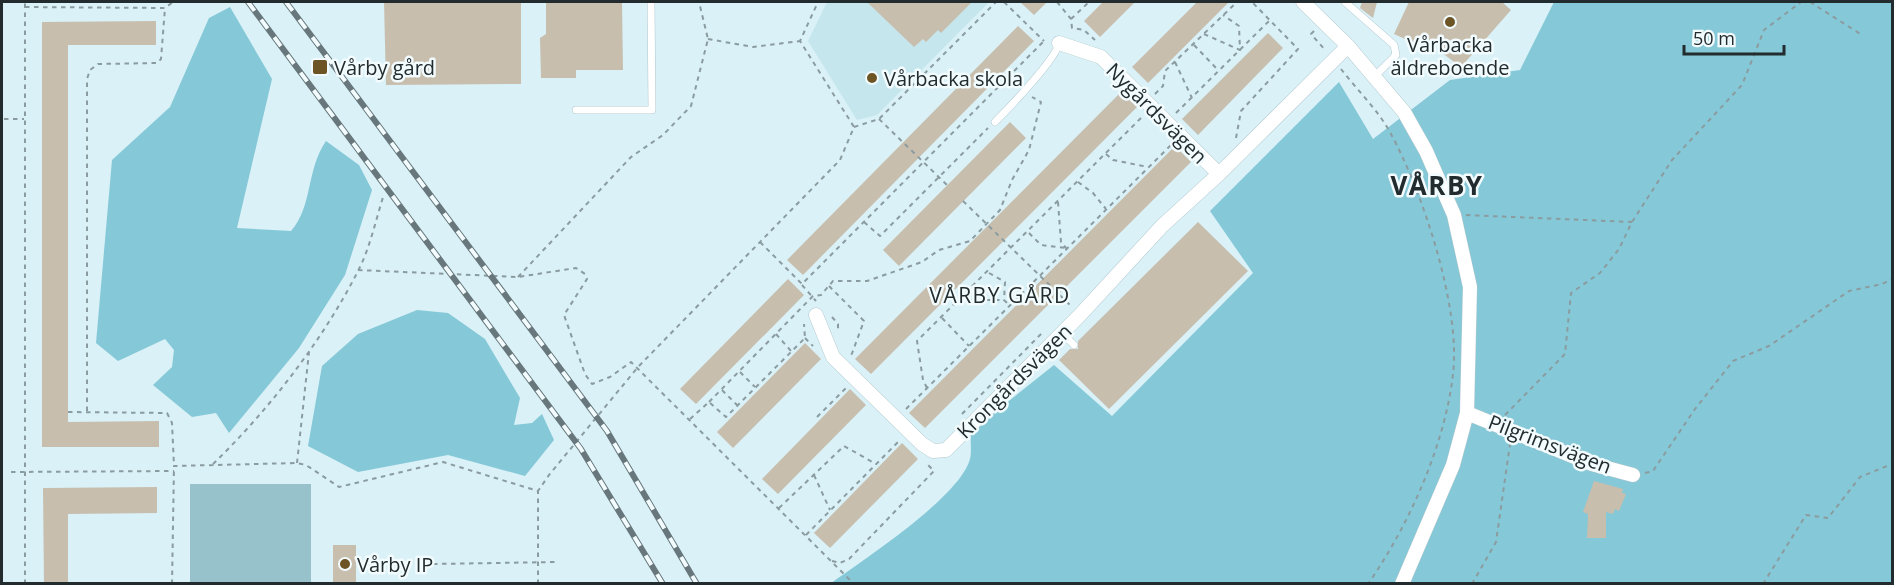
<svg xmlns="http://www.w3.org/2000/svg" width="1894" height="585" font-family="'Open Sans',sans-serif">
<style>
.built{fill:#c6e6ee}
.green{fill:#97c1cb}
.forest{fill:#85c8d7}
.building{fill:#c8bead}
.lines{fill:none;stroke-linecap:round;stroke-linejoin:round}
.lane-casing{stroke:#b0c7cd;stroke-width:8}
.street-casing{stroke:#b0c7cd;stroke-width:15}
.path{stroke:#8b9ca0;stroke-width:2;stroke-dasharray:4.5 4.5;stroke-linecap:butt}
.lane{stroke:#fff;stroke-width:7}
.street{stroke:#fff;stroke-width:14}
.rail-casing{stroke:#68777b;stroke-width:6}
.rail{stroke:#f2fbfd;stroke-width:4;stroke-dasharray:11;stroke-linecap:butt}
.poi-dot{fill:#6d5425;stroke:#f2fbfd;stroke-width:2}
.labels{text-anchor:middle;dominant-baseline:central;stroke-width:5;stroke-linejoin:round;paint-order:stroke}
.poi-label{font-size:20px;fill:#222b2d;stroke:#f2fbfd;text-anchor:start}
.street-label{font-size:20px;fill:#222b2d;stroke:#f2fbfd}
.neighbourhood-label{font-size:21px;letter-spacing:1.5px;fill:#222b2d;stroke:#f2fbfd}
.district-label{font-size:26px;font-weight:bold;letter-spacing:1.5px;fill:#222b2d;stroke:#f2fbfd}
</style>
<rect width="100%" height="100%" fill="#d9f1f7"/>
<path class="built" d="M827 2H989L877 115 857 120 808 41Z"/>
<path class="green" d="M190 484H311V583H190Z"/>
<path class="forest" d="M1554 2H1892V583L830 584C863 560 960 497 970 459 972 451 970 440 971 431L1054 365 1112 416 1253 273 1210 211 1339 82 1373 139 1450 80 1520 70Z
M230 7 272 79 237 228 291 231C313 206 306 170 326 141L359 165 372 190 345 275 299 348 229 433 216 413 192 417 153 385 172 367 174 350 165 339 118 361 96 343 112 160 170 107 209 18Z
M417 310 448 313 485 339 520 398 514 425 532 423 542 414 554 440 525 476 448 455 358 472 308 446 322 366 358 334Z"/>
<path class="building" d="M384 2H521V84L386 85Z
M546 2H622L623 70H576V78H541L540 38 546 34Z
M867 2H972L941 33 938 30 926 42 923 39 914 47Z
M1020 2H1047L1034 15Z
M1103 2H1135L1100 37 1084 21Z
M1197 2H1229L1148 83 1132 67Z
M1362 2H1377L1373 18 1360 8Z
M1409 2H1502L1511 10 1461 67 1442 53 1444 48 1420 37 1416 44 1394 34Z
M156 21V45H68V422L159 421V447H42V22Z
M1018 26 1034 41 803 275 787 260Z
M1268 33 1283 48 1198 135 1182 119Z
M1121 92 1137 107 871 374 855 359Z
M1010 122 1026 138 899 266 883 250Z
M1175 146 1191 162 925 428 909 413Z
M1198 222 1248 271 1109 409 1059 360 1070 349H1078V341Z
M788 279 804 295 696 404 680 389Z
M805 343 821 359 733 448 717 432Z
M850 389 866 405 778 494 762 479Z
M902 443 918 459 830 548 814 533Z
M1594 481 1623 489 1622 493 1626 494 1619 511 1615 509 1613 514 1606 512V538H1587L1588 514 1583 512Z
M157 487V513L68 514V584H44L43 488Z
M333 545H356V584H333Z"/>
<g class="lines">
<g class="lane-casing">
<path id="lane" d="M1345 2 1394 45 1396 55 1374 77
M576 110H652L651 2
M995 122C1008 109 1057 58 1059 43
M1062 333 1074 345"/>
</g>
<g class="street-casing">
<path id="street" d="M1303 2 1348 46 1404 112 1426 151 1454 215 1470 287 1467 413 1453 465 1402 584
M1059 43 1101 57 1219 174
M816 315 833 357 922 444 933 451 946 450 1080 315 1162 226 1219 174 1348 46
M1467 413 1592 464 1633 475"/>
</g>
<path class="path" d="M1004 2 1044 41
M1057 2 1071 19 1072 28 1084 30 1095 40
M1810 2 1862 35
M25 7 165 8 173 2
M1071 19 1089 2
M1314 31 1311 34 1326 51
M1204 34 1240 50 1239 26 1223 15
M708 39 753 47 800 41
M1194 45 1219 71
M1175 62 1192 98
M1341 69C1357 90 1379 111 1391 134 1423 193 1461 308 1453 374 1445 445 1409 525 1368 584
M1155 94 1163 86 1165 71 1237 2
M1176 113 1270 20
M4 119H24
M879 119 947 185
M854 127 879 119 996 2
M1236 138 1241 111 1298 49 1252 2
M1106 154 1113 160 1148 167
M1078 182 1093 193 1106 209
M963 201 1070 305
M1058 202 1061 242 1066 248
M1466 215 1632 222
M864 222 880 236 988 128
M1029 233 1041 245 1066 248
M760 242 802 284 1044 41 1045 43
M358 270 518 277 576 268 585 274 587 279 564 315 585 374 592 384 610 377 631 362 854 584
M989 273 1005 282 1004 300 1009 305
M518 277 631 157 663 135 691 106 708 39 699 2
M802 285 816 301
M829 286 864 321 851 356
M959 300H1004
M832 317 838 324V331
M942 318 969 346
M776 334 791 351
M805 338 813 346
M740 372 755 387
M927 388 923 380 917 341 1142 117
M722 390 737 405
M709 402 813 296 821 295 833 281H867L922 262 939 250 970 241 1000 210 1012 180 1029 150 1041 102 1032 97
M906 409 1172 144
M87 411V79L90 70 98 64 157 63 161 59 165 8
M68 412 167 413 172 423 174 466
M962 414 1044 331
M1505 415 1565 354 1571 293 1600 273 1619 249 1632 222 1672 160 1742 85 1764 30 1801 2
M817 417 846 388
M690 419 709 402 726 417 805 338 804 324
M297 463 309 352
M213 464C268 411 323 340 358 271 370 248 376 219 384 194
M11 472 174 471
M1645 473 1653 471 1695 409 1733 361 1769 346 1849 291 1882 284 1892 279
M814 475 830 510
M779 508 844 446 876 464
M806 535 900 440
M832 561 840 563 849 559 934 471 927 464
M433 564 557 562
M25 584V2
M172 584 174 466 297 463 306 465 339 487 443 462 538 491 549 475 638 367 840 160 854 127 800 41 818 2
M538 584V491
M1472 584 1496 542 1510 444
M1763 584 1806 515 1828 518 1860 477 1892 464"/>
<use href="#lane" class="lane"/>
<use href="#street" class="street"/>
<g class="rail-casing">
<path id="rail" d="M248 2 581 449 663 584
M286 2 607 431 697 584"/>
</g>
<use href="#rail" class="rail"/>
</g>
<g class="poi-dot">
<circle cx="1450" cy="22" r="6"/>
<rect x="312" y="59" width="16" height="16" rx="3"/>
<circle cx="872" cy="78" r="6"/>
<circle cx="345" cy="564" r="6"/>
</g>
<g class="labels">
<g class="poi-label">
<text x="1450" y="44" text-anchor="middle">Vårbacka<tspan x="1450" dy="23">äldreboende</tspan></text>
<text x="334" y="67">Vårby gård</text>
<text x="884" y="78">Vårbacka skola</text>
<text x="357" y="564">Vårby IP</text>
</g>
<g class="street-label">
<text transform="translate(1157 113) rotate(45)">Nygårdsvägen</text>
<text transform="translate(1014 381) rotate(-45)">Krongårdsvägen</text>
<text transform="translate(1550 444) rotate(21)">Pilgrimsvägen</text>
</g>
<g class="neighbourhood-label">
<text x="1000" y="295">VÅRBY GÅRD</text>
</g>
<g class="district-label">
<text x="1437" y="185">VÅRBY</text>
</g>
</g>
<rect width="1894" height="585" fill="none" stroke="#222b2d" stroke-width="6"/>
<path d="M1684 45v9h100v-9" fill="none" stroke="#222b2d" stroke-width="3"/>
<text x="1693" y="45" font-size="18" fill="#222b2d" stroke="#f2fbfd" stroke-width="4.5" paint-order="stroke">50 m</text>
</svg>
